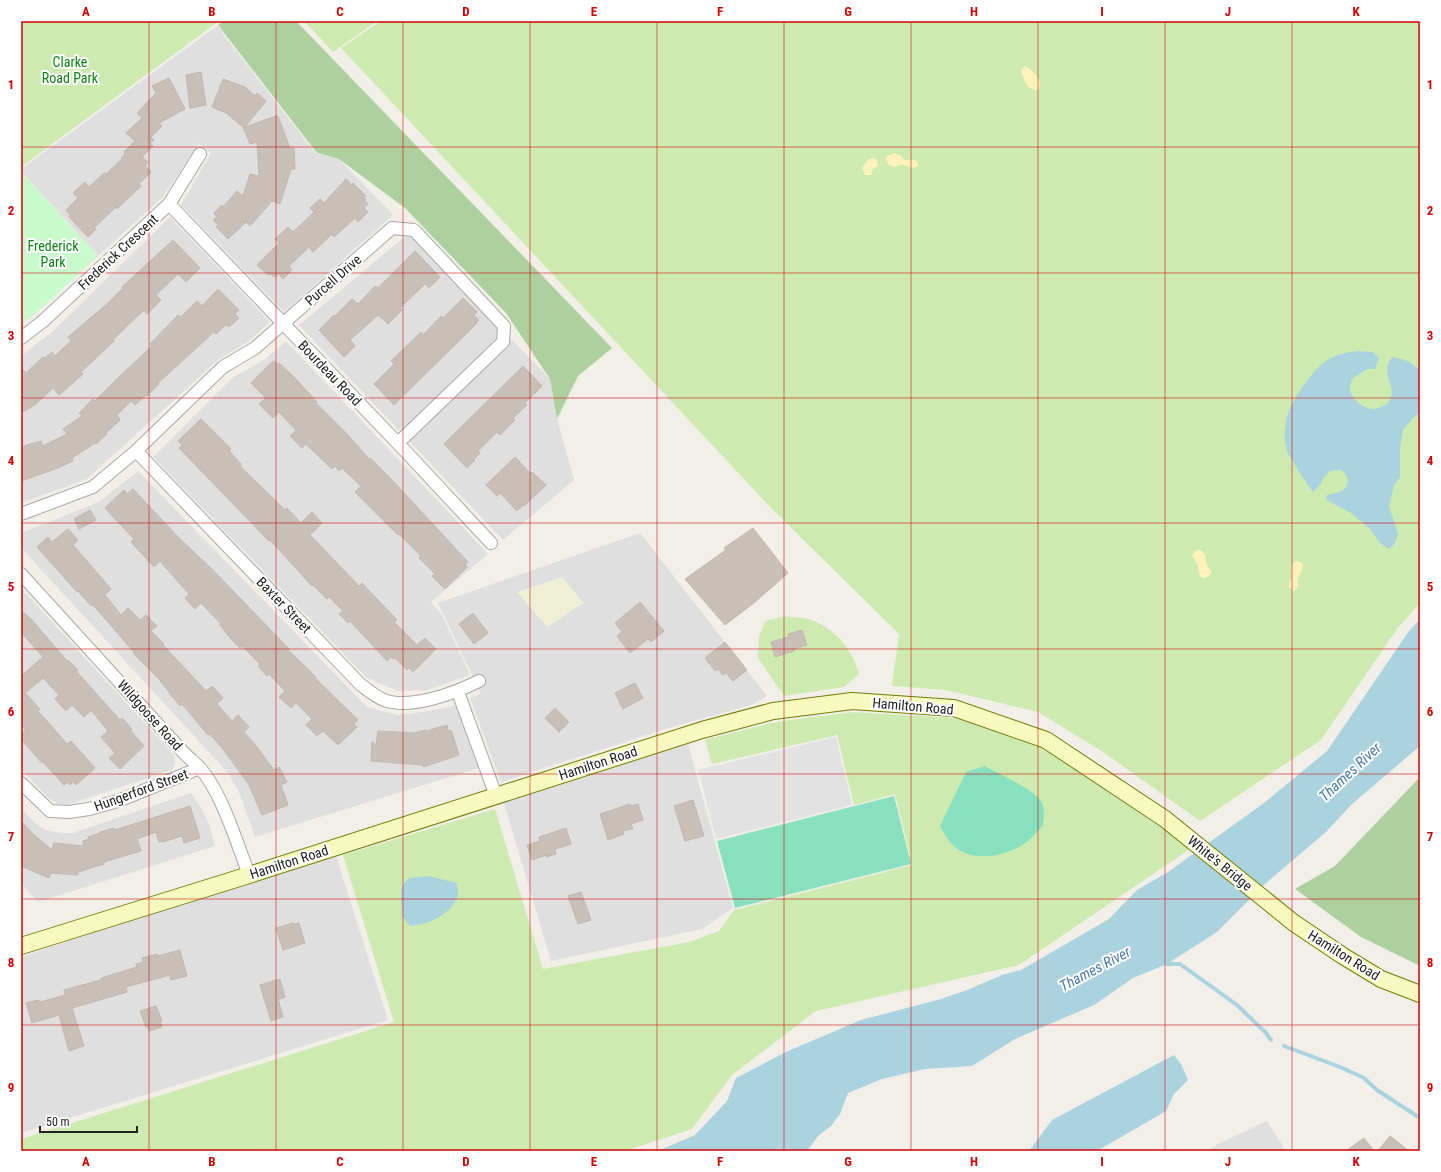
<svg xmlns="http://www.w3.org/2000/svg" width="1441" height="1172" font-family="'Roboto Condensed',sans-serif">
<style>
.residential{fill:#e0dfdf}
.farmland{fill:#eef0d5}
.grass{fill:#cdebb0}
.forest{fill:#add19e}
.sand{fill:#fff1ba}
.park{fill:#c8facc}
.pitch{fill:#88e0be}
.parking{fill:#e2e2e2}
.water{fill:#aad3df}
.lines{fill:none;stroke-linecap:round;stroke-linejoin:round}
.stream{stroke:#aad3df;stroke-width:4}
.building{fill:#c7bfb8;stroke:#c4b6ab}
.minor-casing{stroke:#a9a9a9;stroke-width:14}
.secondary-casing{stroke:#707d05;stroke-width:18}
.minor{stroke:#fff;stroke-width:12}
.secondary{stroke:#f7fabf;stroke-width:16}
.grid{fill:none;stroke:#d40000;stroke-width:1;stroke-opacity:0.55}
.labels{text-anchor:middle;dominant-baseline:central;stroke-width:4;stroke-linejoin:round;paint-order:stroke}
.park-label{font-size:14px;fill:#0c8416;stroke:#fff}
.street-label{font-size:14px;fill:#222;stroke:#fff}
.water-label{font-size:15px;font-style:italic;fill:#4a7aab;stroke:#fff}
.neatline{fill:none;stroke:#d40000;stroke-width:1.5}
.grid-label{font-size:13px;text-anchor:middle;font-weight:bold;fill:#d40000}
</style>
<rect width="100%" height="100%" fill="#f2efe9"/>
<path class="residential" d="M217 26 316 154 339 159 393 215 284 312 181 205 211 153 199 143 163 197 98 256 21 171V169Z
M170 217 270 322 249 341 218 360 87 479 21 503V356L52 332Z
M408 234 550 379 557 419 574 480 503 540 299 325Z
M286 341 488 554 431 602 442 615 470 675 427 690 398 691 367 678 153 457 232 378 264 360Z
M138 471 367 707 398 715 429 711 457 705 479 768 255 837 239 792 228 773 24 551 21 545V533L99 502Z
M640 533 767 696 751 705 665 729 501 782 470 698 481 694 438 603Z
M21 588 174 755 175 764 172 770 67 805 58 804 47 797 21 769Z
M688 744 733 908 702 929 551 961 504 803Z
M191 793 202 809 209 824 215 846 38 902 21 883V808L35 823 46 830 60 833H73Z
M336 856 388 1020 21 1133V957L110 927Z
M1267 1121 1286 1151H1208L1218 1144Z"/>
<path class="farmland" d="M562 577 584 603 547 627 517 592Z"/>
<path class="grass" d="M21 21H219L21 167Z
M304 21H377L333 52Z
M381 21H1420V603L1397 629 1321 740 1200 821 1103 752 1038 712 946 690 892 686 899 634 771 508 341 48Z
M785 616C794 618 806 617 814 621 837 631 852 649 859 674L844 687 784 696 758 658 759 637 765 621Z
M853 712 954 718 1042 748 1160 827 1190 849 1019 965 816 1011 732 1075 692 1129 625 1151H21V1139L394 1022 343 855 495 809 543 969 689 942 719 931 734 910 912 865 895 794 854 805 837 735 712 764 705 740 775 722Z"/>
<path class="forest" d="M224 21H296L612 348 578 376 557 419 550 379 506 313 405 208 339 159 317 153 218 25Z
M1420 777V966L1361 937 1295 889 1335 866Z"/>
<path class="sand" d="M1025 66C1033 69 1044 82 1038 90 1027 90 1023 79 1021 70Z
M895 153 900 155 905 160H916L918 164V166C911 170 908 165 901 165 898 165 895 168 891 166 888 165 887 161 886 158L887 156Z
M873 158 877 160 878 166 873 169 871 175H865L862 168 868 160Z
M1200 550C1208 554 1204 559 1207 565 1208 567 1210 569 1211 571V574L1206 578 1200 577 1197 564 1192 555 1195 551Z
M1295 561 1301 562 1303 568 1298 579V588L1293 591 1289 587V584L1292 578 1291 566Z"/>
<path class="park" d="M23 174 98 256 36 313 21 324V175Z"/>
<path class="pitch" d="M985 766C998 774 1036 790 1042 803 1045 810 1044 818 1043 825 1039 830 1034 836 1028 841 1008 856 974 864 954 846 948 841 944 833 940 826L966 772Z
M894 796 911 864 735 908 717 841Z"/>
<path class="parking" d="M836 737 852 805 716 839 698 770Z"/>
<path class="water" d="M1357 351 1373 352 1379 358 1375 369H1367L1352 379C1352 381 1350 385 1350 388 1350 396 1360 406 1368 408 1376 411 1388 406 1391 398 1396 385 1378 372 1393 357L1408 361 1420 370V413L1413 418 1403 430 1400 449V477L1394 485 1389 506 1398 534 1395 543 1389 549 1380 543 1369 528 1351 513 1326 500 1327 495C1331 494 1338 493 1342 491 1351 485 1348 474 1341 470L1330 471 1323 478 1321 484 1313 492C1307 484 1287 455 1286 447 1283 436 1286 418 1290 408 1298 392 1315 366 1331 358 1339 354 1348 352 1357 351Z
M1420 619V746L1351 805 1326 832 1266 883 1217 932 1167 964 1133 978 1094 1005 1015 1039 972 1066 925 1069 882 1079 848 1093 840 1114 831 1126 818 1136 807 1151H658L695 1135 727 1101 736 1078 788 1051 861 1020 941 999 967 990 1002 975 1021 970 1109 919 1137 890 1168 872 1264 803 1327 751 1409 631Z
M428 876 457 883C457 887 459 894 457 898 450 915 427 925 410 926L402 916 401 891 404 883 410 878Z
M1174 1055 1181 1064 1188 1080 1174 1094 1166 1111 1097 1151H1029L1052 1120Z"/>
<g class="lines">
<path class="stream" d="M1167 964H1180L1237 1005 1266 1033 1271 1040
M1284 1046 1340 1067 1364 1078 1377 1090 1420 1118"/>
</g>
<path class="building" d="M201 72 206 105 190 108 186 75Z
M169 78 185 109 159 123 162 126 151 137 154 140 150 143 153 146 142 157 148 162 145 166 151 172 139 184 141 186 117 209 116 207 94 228 96 229 88 237 69 217 70 215 66 210 78 198 73 193 85 182 89 187 104 173 106 174 122 159 121 158 125 154 124 152 135 141 126 133 142 118 137 113 156 93 152 86Z
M223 79 245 87 255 96 257 93 266 101 245 127 276 116H278L290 148H294L295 169H291L280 204 272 201 250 226 246 222 228 239 216 227 218 225 213 220 217 217 214 213 222 205 223 207 237 191 243 196 250 174 259 176 257 142 250 144 243 127 226 113 212 107Z
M346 179 352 185 353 183 366 196 364 197 366 200 365 201 368 204 364 208 368 212 358 222 355 218 334 237 332 234 313 252 309 247 289 266 292 270 283 279 279 274 275 277 270 274 268 275 257 265 279 243 275 239 288 227 293 232 314 212 310 208 320 199 324 203Z
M173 240 200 268 186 282 178 274 156 295 161 300 147 314 144 310 126 327 113 340 114 341 81 372 83 374 59 395 53 388 36 404 21 413V368L26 373 43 357 45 358 52 352 55 356 71 341 68 337 108 303 123 288 122 287Z
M415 251 440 277 429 288 425 284 400 308 402 310 388 324 378 315 350 340 355 346 344 357 319 330 334 315 335 316 352 299 358 304 375 286 378 288Z
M218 289 239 310 235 314 239 318 229 327 226 325 216 334 214 332 158 383 159 384 147 396 146 395 135 405 131 401 117 415 120 420 106 433 107 434 96 444 95 443 72 458 73 461 58 468 21 481V447L41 441 43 446 67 434 63 429 82 416 79 413 93 399 95 401 119 377 152 346 150 344 178 315 181 317 197 301 202 306Z
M463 298 477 312 474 315 479 320 476 322 477 323 394 405 374 384 394 364 391 361 421 332 423 335 441 316 443 318Z
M275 361 278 365 279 363 294 377 317 402 316 403 348 435 369 459 370 458 392 480 468 562 465 564 467 567 445 589 432 576 435 574 419 558 421 556 399 534 398 535 355 492 361 486 342 468 339 471 335 466 332 469 306 444 302 448 290 436 296 430 279 412 273 418 259 404 266 398 251 383 272 362Z
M523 366 542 386 525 403 527 405 513 418 515 420 500 435 497 432 478 451 480 453 474 459 475 460 467 468 444 444Z
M201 419 231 449 229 451 241 464 240 466 285 510 287 508 301 523 312 512 322 523 310 535 359 586 362 583 397 620 394 622 417 645 425 638 436 649 413 672 409 668 407 670 395 658 393 659 391 657 387 661 350 621 348 623 339 614 343 611 329 597 327 599 313 585 312 586 270 540 269 541 179 448 182 445 178 441Z
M515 457 531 474 532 472 546 485 524 506 523 505 517 511 500 493 497 496 486 485Z
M133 489 179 538 213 570 289 649 288 650 316 677 315 678 358 720 354 724 357 727 338 745 323 731 317 736 306 725 312 719 296 703 291 708 279 697 285 691 269 674 267 676 258 666 260 664 242 646 240 648 231 639 220 625 221 624 201 603 195 609 185 598 189 594 160 561 154 567 131 542 134 539 105 508 124 490 127 494Z
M90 510 96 520 79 529 74 519Z
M753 528 788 573 755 602 725 625 685 579 726 550 724 548Z
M68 529 78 540 73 545 111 589 105 595 121 615 128 608 140 620 146 615 157 626 151 631 164 644 163 645 206 691 212 686 223 698 217 704 232 721 238 715 249 727 244 732 257 747 274 770 279 767 287 782 281 785 288 805 262 815 249 785 226 753 210 734 208 735 182 704 180 706 160 681H161L133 653 134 652 93 605 91 606 78 591 77 592 37 547 48 537 52 542Z
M640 602 664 631 651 642 648 639 630 653 617 636 622 632 615 623Z
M21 610 32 620 67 661 68 660 78 670 76 671 120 720 122 718 132 729 130 730 144 746 120 769 109 758 115 753 101 737 108 731 91 710 84 717 72 705 66 711 55 699 59 695 43 678 25 693 40 709 38 711 67 744 71 741 95 768 76 785 73 782 70 785 67 782 64 785 43 762 42 763 21 739V734L26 730 21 725V676L43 657 21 632Z
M473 613 488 633 474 644 459 624Z
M802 630 807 645 794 649V651L775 657 771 642 789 637 788 634Z
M725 642 747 670 733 681 726 673 723 675 718 669 715 671 705 658Z
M635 683 643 698 623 709 615 693Z
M555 708 569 722 559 732 545 718Z
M447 725 448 731 451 730 459 755 423 767V765L371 761 372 741 376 745 378 731 414 733 426 730V731Z
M693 800 704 836 685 841 674 806Z
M630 804 631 806 638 804 643 820 631 824 633 829 623 831 624 834 608 840 600 814Z
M190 806 200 838 184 843 182 836 163 842V841L159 842 156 832 137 839 141 851 104 862V864L78 872V875L51 873 49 878 21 866V821L32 833 52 850 54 843 84 846 83 841 89 839 88 837 100 833V832L114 828 115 830Z
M566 828 571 844 555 849 556 854 546 857V855L532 860 527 845 540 841 539 837Z
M581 892 591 920 578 924 568 896Z
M293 923 294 924 299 923 305 943 283 950 276 928Z
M180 950 187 976 171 980 170 975 126 987 127 992 72 1008 84 1046 69 1051 59 1015 32 1023 26 1003 39 1000 40 1002 65 995 64 990 101 980V978L137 967 136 964 143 962 142 958 157 954 158 956Z
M280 979 285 997 278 999 283 1017 271 1021 260 985Z
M156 1006 162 1021 160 1022 162 1027 149 1031 147 1026 146 1027 140 1011Z
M1390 1136 1409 1151H1378Z
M1364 1138 1374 1151H1346Z"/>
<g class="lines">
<g class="minor-casing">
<path id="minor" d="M169 204 409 455 491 543
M21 338 42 322 169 204 200 154
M136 451 361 685C368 690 376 697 384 700 410 710 455 693 479 681
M21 514 93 487 136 451 223 367 255 348 392 228 414 230 504 326 503 342 398 443
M21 574 184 753C189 758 195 763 200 768 222 793 237 843 249 875
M458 692 496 796
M21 783 50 811 69 812 89 809 118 801 200 768"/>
</g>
<g class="secondary-casing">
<path id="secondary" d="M21 946 249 875 702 730 773 711 852 701 954 708 1046 740 1165 819 1294 923 1343 956 1381 979 1420 994"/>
</g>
<use href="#minor" class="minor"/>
<use href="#secondary" class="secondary"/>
</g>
<path class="grid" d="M149 21V1151M276 21V1151M403 21V1151M530 21V1151M657 21V1151M784 21V1151M911 21V1151M1038 21V1151M1165 21V1151M1292 21V1151M21 147H1420M21 273H1420M21 398H1420M21 523H1420M21 649H1420M21 774H1420M21 899H1420M21 1025H1420"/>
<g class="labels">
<g class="park-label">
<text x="70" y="62">Clarke<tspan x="70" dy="16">Road Park</tspan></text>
<text x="53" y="246">Frederick<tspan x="53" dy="16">Park</tspan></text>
</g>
<g class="street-label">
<text transform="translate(118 252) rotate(-43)">Frederick Crescent</text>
<text transform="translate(333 280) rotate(-41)">Purcell Drive</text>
<text transform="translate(330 373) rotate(46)">Bourdeau Road</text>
<text transform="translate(284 605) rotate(46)">Baxter Street</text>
<text transform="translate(913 706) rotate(5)">Hamilton Road</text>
<text transform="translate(150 715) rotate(48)">Wildgoose Road</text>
<text transform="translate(598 763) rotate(-18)">Hamilton Road</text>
<text transform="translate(141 790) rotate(-20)">Hungerford Street</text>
<text transform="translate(289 862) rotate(-18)">Hamilton Road</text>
<text transform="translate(1220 863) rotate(39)">White's Bridge</text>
<text transform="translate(1344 955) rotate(32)">Hamilton Road</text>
</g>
<g class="water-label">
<text transform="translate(1350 772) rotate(-43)">Thames River</text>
<text transform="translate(1095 969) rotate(-28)">Thames River</text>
</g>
</g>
<rect width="1441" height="1172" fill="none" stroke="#ffffff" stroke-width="44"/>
<path d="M40 1126v6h97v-6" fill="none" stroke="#222222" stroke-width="2"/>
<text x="46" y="1126" font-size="12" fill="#222222" stroke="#ffffff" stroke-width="3" paint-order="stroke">50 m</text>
<rect x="22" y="22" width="1397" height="1128" class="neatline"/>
<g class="grid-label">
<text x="86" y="16">A</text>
<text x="212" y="16">B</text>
<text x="340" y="16">C</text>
<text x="466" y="16">D</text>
<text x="594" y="16">E</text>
<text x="720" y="16">F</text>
<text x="848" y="16">G</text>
<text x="974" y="16">H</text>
<text x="1102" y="16">I</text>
<text x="1228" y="16">J</text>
<text x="1356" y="16">K</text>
<text x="11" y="89">1</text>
<text x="1430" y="89">1</text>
<text x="11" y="215">2</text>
<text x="1430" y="215">2</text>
<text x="11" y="340">3</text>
<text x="1430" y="340">3</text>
<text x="11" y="465">4</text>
<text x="1430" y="465">4</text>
<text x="11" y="591">5</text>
<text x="1430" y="591">5</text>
<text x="11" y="716">6</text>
<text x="1430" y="716">6</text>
<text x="11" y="841">7</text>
<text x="1430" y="841">7</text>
<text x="11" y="967">8</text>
<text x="1430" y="967">8</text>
<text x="11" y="1092">9</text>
<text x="1430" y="1092">9</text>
<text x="86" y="1166">A</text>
<text x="212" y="1166">B</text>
<text x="340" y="1166">C</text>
<text x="466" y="1166">D</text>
<text x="594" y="1166">E</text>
<text x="720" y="1166">F</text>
<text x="848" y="1166">G</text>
<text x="974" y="1166">H</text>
<text x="1102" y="1166">I</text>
<text x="1228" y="1166">J</text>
<text x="1356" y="1166">K</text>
</g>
</svg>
